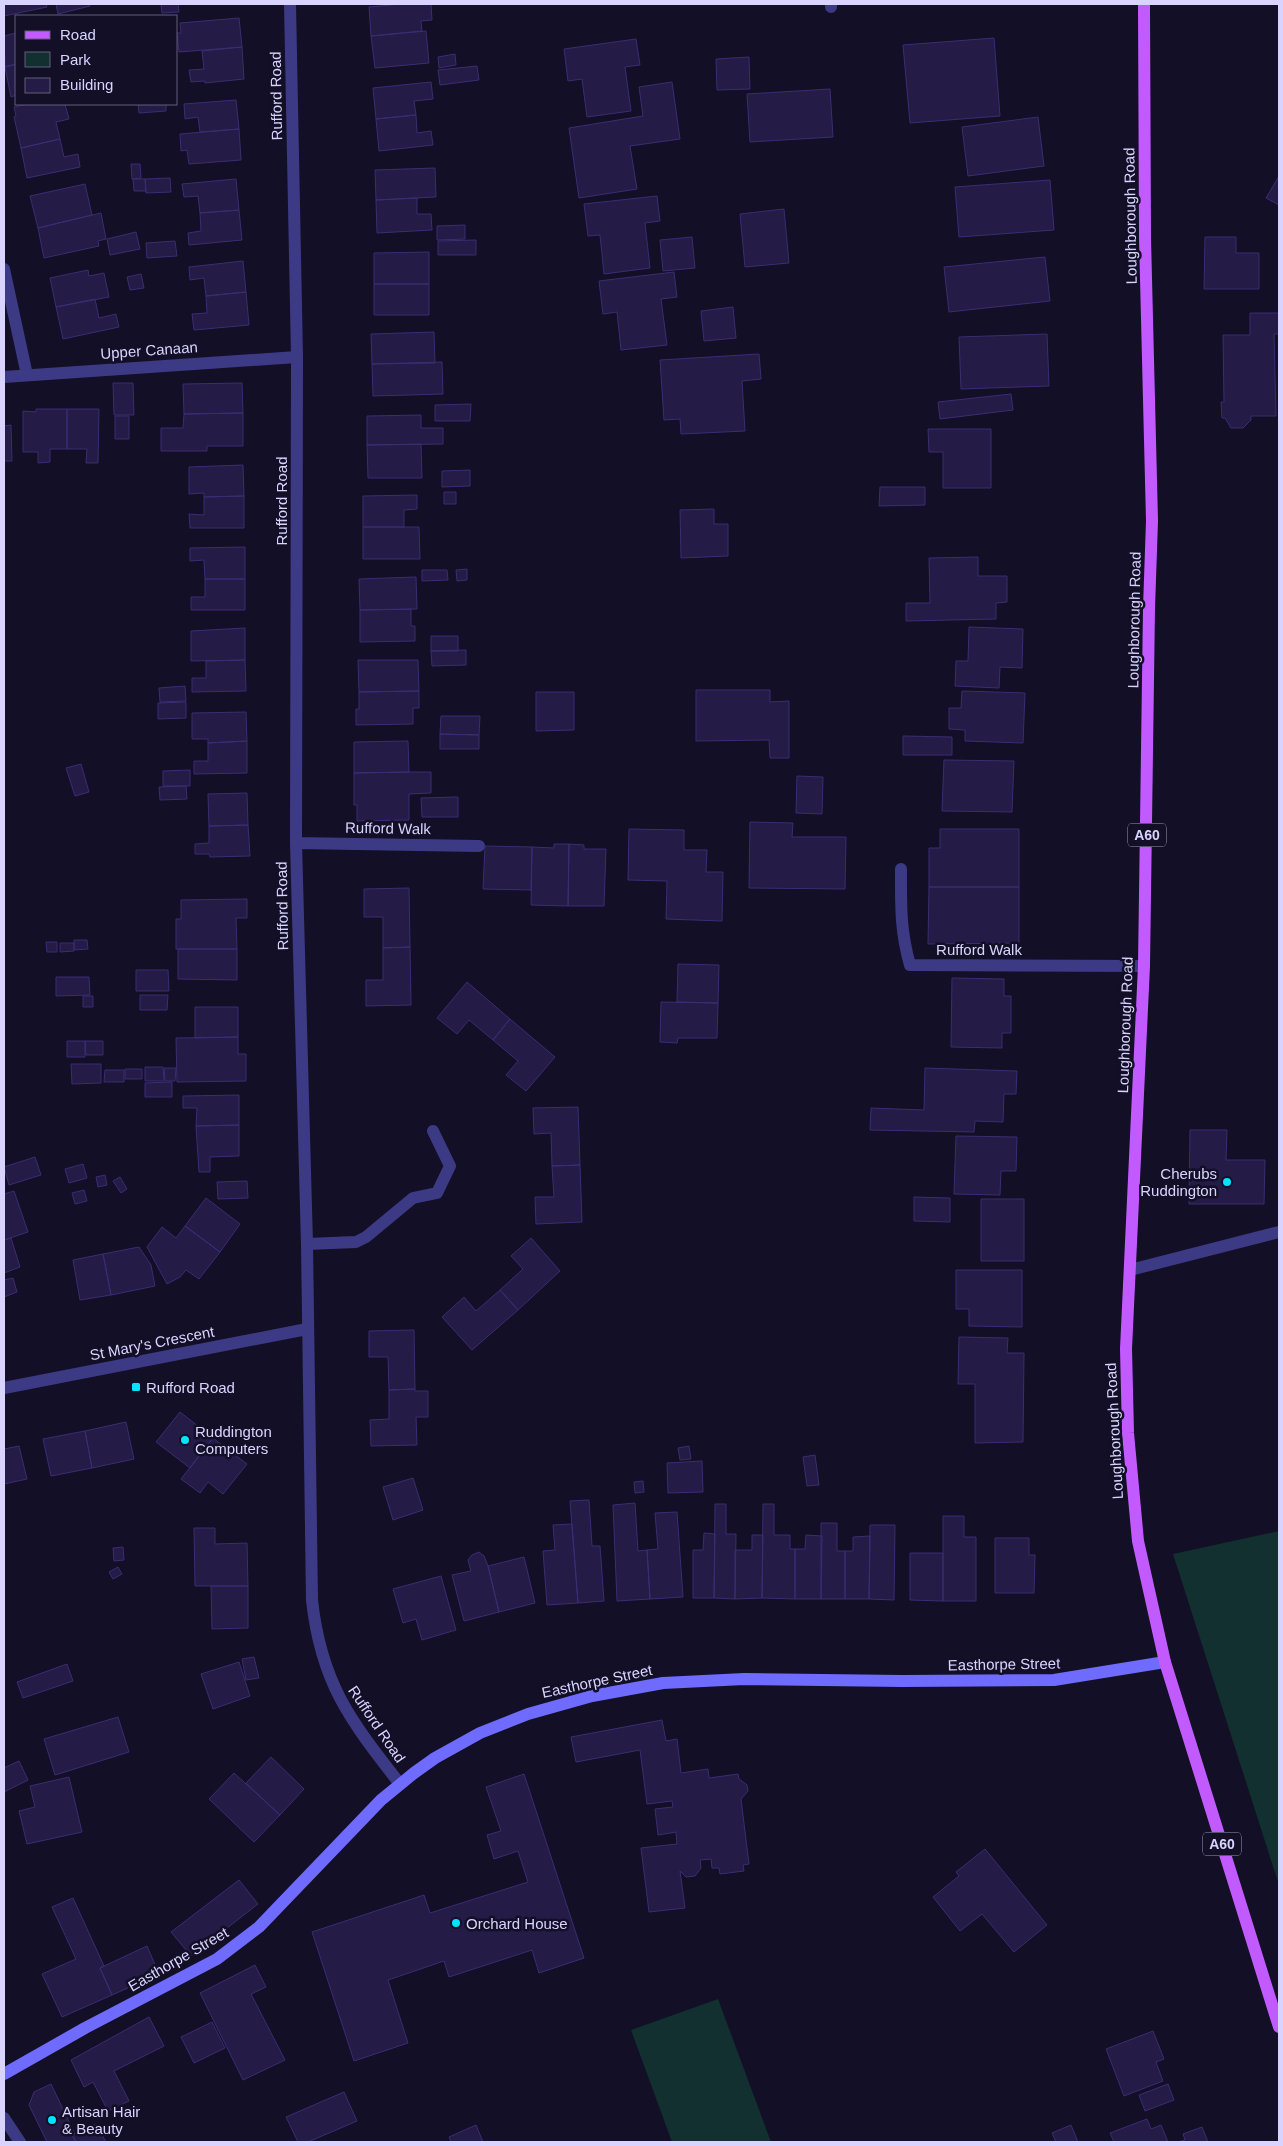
<svg xmlns="http://www.w3.org/2000/svg" width="1283" height="2146" font-family="Arial,sans-serif">
<style>
.green{fill:#12302f}
.building{fill:#241b47;stroke:#3b2d73}
.lines{fill:none;stroke-linecap:round;stroke-linejoin:round}
.lane{stroke:#3d3a85;stroke-width:12}
.street{stroke:#3d3a85;stroke-width:12}
.secondary{stroke:#6f6bff;stroke-width:12}
.primary{stroke:#c25bff;stroke-width:12}
.poi-dot{fill:#00e5ff;stroke:#130f26;stroke-width:2}
.labels{text-anchor:middle;dominant-baseline:central;stroke-width:5;stroke-linejoin:round;paint-order:stroke}
.shield{fill:#130f26;stroke:#9e99be;stroke-width:1}
.shield-label{font-size:14px;font-weight:bold;fill:#d9d4ff}
.street-label{font-size:15px;fill:#d9d4ff;stroke:#130f26}
.poi-label{font-size:15px;fill:#d9d4ff;stroke:#130f26;text-anchor:start}
</style>
<rect width="100%" height="100%" fill="#130f26"/>
<path class="green" d="M1279 1531V1885L1173 1554Z
M718 1999 771 2142H672L631 2030Z"/>
<path class="building" d="M4 4H46L47 7 4 16Z
M56 4H90V6L58 14Z
M161 4H178L179 12 162 13Z
M401 4H431L432 20 421 21 422 31 371 36 369 7Z
M239 18 242 47 179 52 177 33H181L180 23Z
M426 31 429 63 375 68 371 36Z
M16 33V64L5 67 4 36Z
M994 38 1000 116 910 123 903 45Z
M636 39 640 65 625 67 631 111 587 117 582 79 568 81 564 49Z
M242 47 244 79 205 83V81L191 82 189 70 204 69 202 51Z
M455 54 456 65 439 68 438 57Z
M749 57 750 89 717 90 716 59Z
M16 64V95L11 97 5 67Z
M477 66 479 80 440 85 438 70Z
M431 82 433 99 414 101 416 115 376 119 373 88Z
M672 82 680 139 630 146 637 189 579 198 569 128 643 116 639 87Z
M830 89 833 137 750 142 747 94Z
M236 100 239 129 200 132 198 117 185 119 184 104Z
M28 104H65L69 119 56 122 60 139 21 148 14 117 16 116 14 107Z
M138 104H166V111L139 113Z
M416 115 417 133 431 131 433 145 379 151 376 119Z
M1038 117 1044 166 968 176 962 127Z
M239 129 241 160 189 164 187 150 181 151 180 134Z
M60 139 64 157 78 154 80 167 27 178 21 148Z
M131 164H140L141 178 132 179Z
M435 168 436 197 376 200 375 170Z
M1279 176V205L1266 198Z
M170 178 171 192 146 193 145 179Z
M133 179H145L146 191H134Z
M236 179 239 210 200 213 198 196 184 197 182 184Z
M1050 180 1054 230 959 237 955 187Z
M85 184 92 215 38 228 30 196Z
M657 196 660 221 645 223 650 268 604 274 600 235 588 236 584 204Z
M417 198V214H431L432 230 377 233 376 200Z
M784 209 789 263 745 267 740 214Z
M239 210 242 240 189 245 188 233 201 231 200 213Z
M101 213 106 239 98 241 99 246 44 258 38 228Z
M465 225V239L437 240V226Z
M136 232 140 249 110 255 107 239Z
M692 237 695 268 663 271 660 240Z
M1205 237H1236V253H1259V289H1204Z
M476 240V255H438V241Z
M175 241 177 256 147 258 146 243Z
M429 252V284H374V253Z
M1045 257 1050 301 949 312 944 267Z
M243 261 246 292 206 296 204 278 190 280 189 267Z
M88 270 89 276 104 273 109 297 56 307 50 278Z
M674 272 677 297 661 299 667 345 621 350 617 312 603 314 599 281Z
M141 274 144 288 130 290 127 277Z
M374 284H429V315H374Z
M246 292 249 325 194 330 192 314 207 313 206 296Z
M95 299 99 318 116 314 119 327 63 339 56 307Z
M733 307 736 338 704 341 701 311Z
M1250 313H1279V334H1274L1276 416H1251V420L1243 428H1231L1225 418H1222L1221 402H1224L1223 335H1250Z
M434 332 435 363 372 364 371 334Z
M1047 334 1049 386 961 389 959 337Z
M759 354 761 379 742 381 745 431 681 434 680 419 664 420 660 360Z
M442 362 443 394 373 396 372 364Z
M113 383H133L134 415H114Z
M242 383 243 413 184 414 183 384Z
M1011 394 1013 410 940 419 938 402Z
M471 404 470 421H435V405Z
M36 409H67V449H50V462L38 463V452H23V411L36 412Z
M67 409H99L98 463H86L87 449H67Z
M243 413V446H207V451H161V428H183L184 414Z
M421 415V428H443V444L367 445V416Z
M115 416H129V439H115Z
M11 425 12 461H4V426Z
M928 429H991V488H943V452H929Z
M421 444 422 478H368L367 445Z
M243 465 244 496 204 497V493L189 494V467Z
M470 470V486L442 487V471Z
M880 487H925V505L879 506Z
M444 492H456V504H444Z
M417 495V509L404 510V527H363V496Z
M244 496V528H190L189 514 204 515V497Z
M714 509V524H728V556L681 558 680 510Z
M363 527H419L420 559H363Z
M245 547V579H205L204 560 190 561V548Z
M978 557V576H1007V602L996 603V619L906 621V603H930L929 558Z
M467 569V580L457 581 456 570Z
M422 570H447L448 580 422 581Z
M416 577 417 609 360 610 359 579Z
M205 579H245V610H191V597H205Z
M411 609V626H415V641L360 642V610Z
M969 627 1023 629 1022 668 1000 667 999 688 955 686 956 661H968Z
M245 628V660L191 661V631Z
M431 636H458V651H431Z
M466 650V665L432 666 431 651Z
M245 660 246 691 192 692V678H206V661Z
M358 660H418L419 691 359 692Z
M185 686 186 701 160 702 159 688Z
M696 690H770V702L789 701V758H770L769 740 696 741Z
M419 691V708H413V724L356 725V709H359V692Z
M962 691 1025 693 1023 743 965 741V730L949 729V708H961Z
M536 692H574V730L536 731Z
M186 702V718L158 719V703Z
M246 712 247 741 208 743V739H192V713Z
M441 716H480L479 735 440 734Z
M440 734 479 735V749H440Z
M903 736 952 737V755H903Z
M247 741V773L194 774V761H208V743Z
M408 741 409 772 354 773V742Z
M944 760 1014 761 1012 812 942 811Z
M81 764 89 792 75 796 66 768Z
M190 770V786H163V771Z
M409 772H431V793L409 794V820L357 821V805H354V773Z
M797 776 823 777 822 814 796 813Z
M186 786 187 799 160 800 159 787Z
M247 793 248 825 209 826 208 794Z
M458 797V817H422L421 798Z
M750 822 793 823 792 837H846L845 889 749 888Z
M248 825 250 856 210 857 209 854H195V844L209 843V826Z
M629 829 684 830V850H707L706 872H723L722 921 666 919 667 881 628 880Z
M940 829H1019V887H929V848H940Z
M554 844H569L568 906 531 905 532 847 554 848Z
M569 844 584 845V849H606L604 906H568Z
M485 846 532 847 531 890 483 889Z
M929 887H1019V943L928 944Z
M409 888 410 947 383 948V917H364V889Z
M247 899V918H236L237 949H176V919H181V900Z
M74 940H87L88 949 74 950Z
M46 942H57V952H47Z
M60 943H74V951L60 952Z
M410 947 411 1005 366 1006V980H383V948Z
M178 949H237V980L178 979Z
M678 964 719 965 718 1003 677 1002Z
M136 970H168L169 991H136Z
M56 977H89L90 995 56 996Z
M952 978 1004 979V996H1011V1033H1002V1048L951 1047Z
M467 982 510 1019 493 1040 469 1020 457 1034 437 1018Z
M140 995H168L167 1010H140Z
M83 996H93V1007H83Z
M661 1002 718 1003 717 1038H678L677 1043 660 1042Z
M195 1007H238V1037L195 1038Z
M510 1019 555 1057 526 1091 506 1075 518 1061 493 1040Z
M238 1037V1054H246V1081L177 1082 176 1038Z
M67 1041H85V1057H67Z
M85 1041H103V1055H86Z
M71 1064H101V1083L72 1084Z
M145 1067H163L164 1081H145Z
M164 1068H176L175 1081H165Z
M925 1068 1017 1071 1016 1094H1004L1003 1122 975 1121 974 1132 870 1130 871 1108 924 1110Z
M125 1069H142V1079H125Z
M105 1070H124V1082H104Z
M172 1082V1097H145V1083Z
M239 1095V1125L196 1126 197 1108H183V1096Z
M578 1107 580 1165 552 1166 551 1133 534 1134 533 1108Z
M239 1125V1156L210 1157V1172H199L196 1126Z
M1190 1130H1227L1226 1160H1265L1264 1204H1189Z
M956 1136 1017 1137 1016 1171H1001L1000 1195 954 1194Z
M35 1157 41 1175 9 1185 4 1167Z
M83 1164 87 1178 69 1183 65 1169Z
M580 1165 582 1222 536 1224 535 1197H554L552 1166Z
M105 1175 107 1185 98 1187 96 1177Z
M120 1177 127 1189 121 1193 113 1181Z
M247 1181 248 1198 218 1199 217 1182Z
M84 1190 87 1201 75 1204 72 1193Z
M14 1191 28 1232 4 1240V1194Z
M914 1197 950 1198V1222L914 1221Z
M206 1198 240 1224 220 1252 185 1226Z
M981 1199H1024V1261H981Z
M185 1226 220 1252 199 1279 186 1270 180 1277 167 1284 147 1247 162 1227 176 1238Z
M11 1238 20 1267 4 1273V1240Z
M531 1238 560 1271 518 1310 500 1290 523 1269 511 1256Z
M139 1247 151 1265 155 1286 111 1295 103 1254Z
M103 1254 111 1295 80 1300 73 1260Z
M956 1270H1022V1327L969 1326V1309H956Z
M13 1278 17 1292 4 1297V1280Z
M500 1290 518 1310 472 1350 442 1317 464 1297 476 1311Z
M414 1330 415 1389 389 1390 388 1357H369V1331Z
M959 1337 1008 1338 1007 1353H1024L1023 1442 975 1443V1384H958Z
M415 1389V1391H428V1417H416L417 1445 371 1446 370 1420 389 1419V1390Z
M180 1412 213 1438 190 1468 156 1442Z
M126 1422 134 1459 92 1468 85 1431Z
M85 1431 92 1468 51 1476 43 1439Z
M213 1438 247 1464 223 1494 208 1482 200 1493 181 1479Z
M19 1446 27 1479 4 1484V1449Z
M689 1446 691 1459 680 1460 678 1448Z
M815 1455 819 1485 807 1486 803 1457Z
M702 1461 703 1492 668 1493 667 1463Z
M413 1478 423 1510 393 1520 383 1487Z
M643 1481 644 1492 635 1493 634 1482Z
M589 1500 592 1546H600L604 1601 578 1603 570 1501Z
M635 1503 638 1551 647 1550 650 1599 617 1601 613 1505Z
M715 1504H726V1534H736L735 1599 714 1598Z
M763 1504H774V1535H790V1549H795V1599L762 1598Z
M677 1512 683 1597 650 1599 647 1550 658 1549 655 1513Z
M943 1516H964V1537H976V1601H943Z
M821 1523H837V1551H845V1599H821Z
M572 1524 578 1603 547 1605 543 1551 555 1550 553 1525Z
M870 1525H895L894 1600 869 1599Z
M194 1528H215V1544L247 1543 248 1586H195Z
M704 1533 715 1534 714 1598H693V1550H703Z
M752 1535H763L762 1598 735 1599V1550H752Z
M806 1535 822 1536 821 1599H795V1549H805Z
M870 1536 869 1599H845V1551H853V1537Z
M995 1538H1029V1555H1035L1034 1593H995Z
M123 1547 124 1560 114 1561 113 1548Z
M479 1552 484 1556 488 1566 499 1612 464 1621 452 1575 471 1571 468 1560 472 1555Z
M910 1553H943V1601L910 1600Z
M524 1557 535 1603 499 1612 488 1566Z
M118 1567 122 1574 113 1579 109 1572Z
M441 1576 456 1630 422 1640 416 1619 403 1623 393 1589Z
M211 1586H248V1628L212 1629Z
M254 1657 259 1678 246 1680 242 1659Z
M239 1662 250 1696 213 1709 201 1674Z
M67 1664 73 1681 23 1698 17 1682Z
M118 1717 129 1752 55 1775 44 1739Z
M662 1720 666 1741 677 1739 681 1773 708 1769 709 1778 738 1774 739 1779 747 1785 748 1791 741 1799 749 1864 743 1865 744 1871 720 1874 719 1868H712L711 1859 700 1860 701 1868 695 1876 686 1877 680 1871 685 1908 649 1912 641 1848 677 1844 676 1832 658 1835 655 1809 673 1807 672 1801 647 1804 640 1750 576 1762 571 1737Z
M271 1757 304 1789 280 1815 246 1783Z
M19 1761 28 1780 4 1792V1768Z
M234 1773 280 1815 254 1842 209 1799Z
M524 1774 584 1958 539 1973 532 1950 449 1977 444 1961 388 1980 408 2043 354 2061 312 1932 424 1895 430 1913 528 1882 518 1851 494 1859 487 1835 501 1831 486 1787Z
M69 1777 82 1832 27 1844 19 1811 35 1807 30 1786Z
M985 1849 1047 1925 1014 1952 982 1914 960 1931 933 1897 959 1876 956 1872Z
M239 1880 258 1904 191 1956 171 1932Z
M73 1898 104 1966 100 1968 112 1995 62 2017 42 1974 76 1959 52 1907Z
M147 1946 159 1974 112 1995 100 1968Z
M255 1965 266 1987 251 1994 285 2060 243 2080 200 1993Z
M149 2017 164 2046 114 2071 129 2101 108 2111 93 2082 84 2087 71 2060Z
M212 2022 225 2048 194 2063 181 2037Z
M1153 2031 1164 2059 1156 2062 1163 2081 1124 2096 1106 2049Z
M51 2084 75 2134 72 2135 76 2142H47L29 2105 34 2092Z
M1168 2084 1174 2100 1145 2111 1139 2095Z
M344 2092 357 2121 308 2142H298L286 2117Z
M1147 2119 1151 2129 1161 2125 1168 2142H1114L1110 2133Z
M96 2124 106 2142H76L72 2135Z
M476 2125 483 2142H451L449 2137Z
M1071 2125 1078 2142H1056L1052 2133Z
M1202 2127 1208 2142H1178L1185 2140 1183 2134Z"/>
<g class="lines">
<path class="lane" d="M831 4V7
M307 1244 356 1242 366 1237 413 1198 437 1193 450 1166 433 1131
M1130 1270 1279 1232
M4 2118 20 2142"/>
<path class="street" d="M290 4 297 357 296 843 307 1244 312 1600C321 1683 350 1720 400 1784
M4 269 27 375
M4 377 297 357
M296 843 479 846
M901 869C901 905 900 930 910 965L1144 966
M4 1388 307 1329"/>
<path class="secondary" d="M4 2074 85 2028 217 1959 259 1927 381 1800 414 1773 435 1758 480 1733 528 1714 592 1696 663 1683 744 1679 902 1681 1054 1680 1165 1662"/>
<path class="primary" d="M1144 4 1145 238 1152 521 1149 608 1144 966 1126 1349 1128 1433 1138 1541 1165 1662 1279 2027"/>
</g>
<g class="poi-dot">
<circle cx="1227" cy="1182" r="5"/>
<rect x="131" y="1382" width="10" height="10" rx="2.5"/>
<circle cx="185" cy="1440" r="5"/>
<circle cx="456" cy="1923" r="5"/>
<circle cx="52" cy="2120" r="5"/>
</g>
<g class="labels">
<g class="shield">
<rect x="1128" y="823.5" width="38" height="23" rx="4"/>
<rect x="1203" y="1832.5" width="38" height="23" rx="4"/>
</g>
<g class="shield-label">
<text x="1147" y="835">A60</text>
<text x="1222" y="1844">A60</text>
</g>
<g class="street-label">
<text transform="translate(276 96) rotate(-91)">Rufford Road</text>
<text transform="translate(1130 216) rotate(-91)">Loughborough Road</text>
<text transform="translate(149 350) rotate(-4)">Upper Canaan</text>
<text transform="translate(281 501) rotate(-90)">Rufford Road</text>
<text transform="translate(1134 620) rotate(-89)">Loughborough Road</text>
<text transform="translate(388 828) rotate(1)">Rufford Walk</text>
<text transform="translate(282 906) rotate(-91)">Rufford Road</text>
<text x="979" y="949">Rufford Walk</text>
<text transform="translate(1125 1025) rotate(-88)">Loughborough Road</text>
<text transform="translate(152 1343) rotate(-11)">St Mary's Crescent</text>
<text transform="translate(1114 1431) rotate(-93)">Loughborough Road</text>
<text transform="translate(1004 1664) rotate(-1)">Easthorpe Street</text>
<text transform="translate(597 1681) rotate(-12)">Easthorpe Street</text>
<text transform="translate(377 1724) rotate(56)">Rufford Road</text>
<text transform="translate(178 1959) rotate(-30)">Easthorpe Street</text>
</g>
<g class="poi-label">
<text x="1217" y="1173" text-anchor="end">Cherubs<tspan x="1217" dy="17">Ruddington</tspan></text>
<text x="146" y="1387">Rufford Road</text>
<text x="195" y="1431">Ruddington<tspan x="195" dy="17">Computers</tspan></text>
<text x="466" y="1923">Orchard House</text>
<text x="62" y="2111">Artisan Hair<tspan x="62" dy="17">&amp; Beauty</tspan></text>
</g>
</g>
<rect width="1283" height="2146" fill="none" stroke="#d9d4ff" stroke-width="10"/>
<rect x="15" y="15" width="162" height="90" fill="#130f26" stroke="#625e7d"/>
<rect x="25" y="31" width="25" height="8" fill="#c25bff" stroke="#625e7d"/>
<text x="60" y="40" font-size="15" fill="#d9d4ff">Road</text>
<rect x="25" y="52" width="25" height="15" fill="#12302f" stroke="#625e7d"/>
<text x="60" y="65" font-size="15" fill="#d9d4ff">Park</text>
<rect x="25" y="78" width="25" height="15" fill="#241b47" stroke="#625e7d"/>
<text x="60" y="90" font-size="15" fill="#d9d4ff">Building</text>
</svg>
